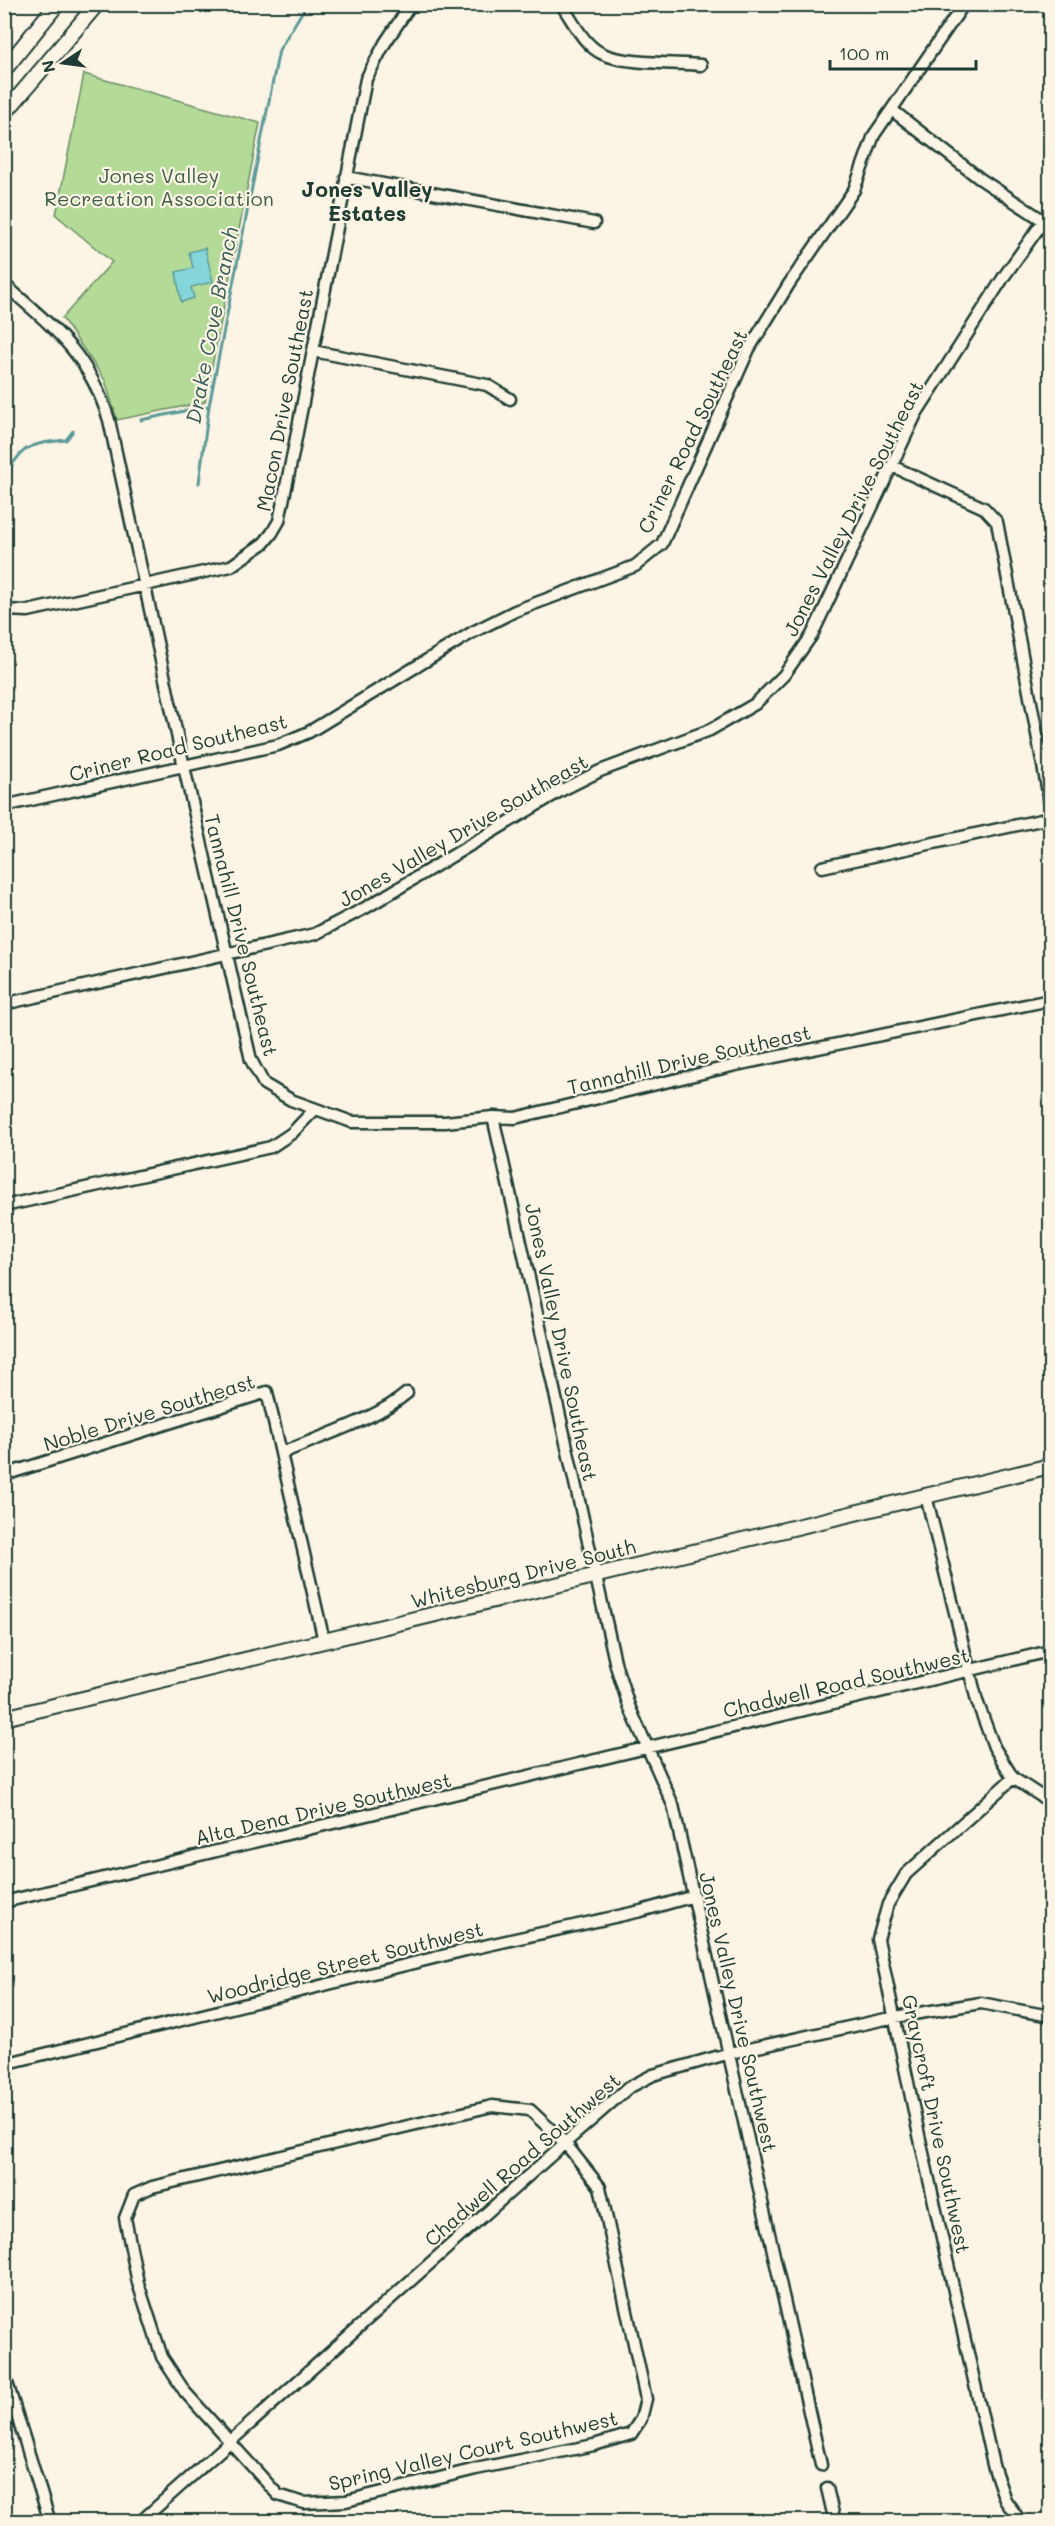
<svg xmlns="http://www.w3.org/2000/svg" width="1055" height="2526" font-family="Mali,sans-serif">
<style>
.green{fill:#b3db97;stroke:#698c66;stroke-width:1.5}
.water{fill:#85d6db;stroke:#5c9998;stroke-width:1.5}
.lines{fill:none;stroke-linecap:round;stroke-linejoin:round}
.stream{stroke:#5c9998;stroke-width:3}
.minor-casing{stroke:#1f3d34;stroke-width:15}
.secondary-casing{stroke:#1f3d34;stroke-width:18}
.minor{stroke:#fcf5e5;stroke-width:10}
.secondary{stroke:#fcf5e5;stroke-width:14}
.labels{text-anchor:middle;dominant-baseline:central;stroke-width:4.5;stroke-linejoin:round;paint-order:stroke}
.park-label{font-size:20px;fill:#3d5d48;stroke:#fcf5e5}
.street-label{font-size:20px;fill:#1f3d34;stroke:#fcf5e5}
.neighbourhood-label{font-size:21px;font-weight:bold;fill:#1f3d34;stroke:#fcf5e5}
.water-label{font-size:21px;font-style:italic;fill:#335c55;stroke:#fcf5e5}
</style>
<rect width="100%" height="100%" fill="#fcf5e5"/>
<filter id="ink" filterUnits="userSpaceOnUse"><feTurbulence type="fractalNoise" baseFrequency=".0167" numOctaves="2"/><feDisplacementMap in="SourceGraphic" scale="12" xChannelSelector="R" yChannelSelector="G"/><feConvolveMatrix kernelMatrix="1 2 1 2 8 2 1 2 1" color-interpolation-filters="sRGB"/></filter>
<g filter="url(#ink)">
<path class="green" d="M84 74 260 123 205 402 117 420 105 380 62 318 112 262 56 215Z"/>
<path class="water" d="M205 248 213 282 191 287 194 298 181 302 176 272 193 268 189 252Z"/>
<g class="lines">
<path class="stream" d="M141 420 209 406
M4 476C27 443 27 445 66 440L73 431
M199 483 209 406 279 50 307 4"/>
<g class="minor-casing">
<path id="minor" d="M561 4C573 21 584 46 603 54 623 64 677 63 701 65
M892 110 979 178 1050 225
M346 177 594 223
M4 284C55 329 88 353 109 420L184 767 251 1060 264 1084 291 1100 352 1122H445L493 1117 515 1118 736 1065 1050 1000
M313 351 487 385 510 399
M892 466 984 508 997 522 1050 803
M4 610 28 611 231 566 264 543 272 533 279 521 293 453 366 79 385 43 411 4
M4 806 278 745 309 732 473 632 515 611 635 566 662 544 749 349 789 284 854 190 874 135 964 4
M822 867 1050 818
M4 1004 315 934 367 907 562 790 600 771 710 730 755 704 784 675 812 635 916 414 1005 275 1050 212
M493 1117 616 1666 629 1706 673 1805 821 2465
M4 1206 271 1147 292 1133 315 1109
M282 1453C321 1436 375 1420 407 1393
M4 1475 267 1392 324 1641
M926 1496 977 1701 994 1747 1013 1778 1050 1802
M1013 1778 906 1874 888 1904 878 1939 919 2135 993 2465 1005 2500 1021 2522
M4 1902 1050 1651
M4 2064 466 1950 641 1911 694 1896
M492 2106 530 2110 565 2143 600 2187 646 2399 641 2419 631 2434 594 2445 476 2469 346 2501 304 2503 278 2495 185 2392 162 2357 138 2283 125 2218 134 2195 152 2187Z
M4 2373 50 2522
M827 2488 835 2522
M140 2522 565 2143 628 2088 653 2075 730 2053 895 2017 981 2003 1050 2016"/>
</g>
<g class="secondary-casing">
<path id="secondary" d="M4 70 57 4
M4 114 97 4
M4 1718 1050 1466"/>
</g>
<use href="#minor" class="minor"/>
<use href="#secondary" class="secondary"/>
</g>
</g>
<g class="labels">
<g class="park-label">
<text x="159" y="175">Jones Valley<tspan x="159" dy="23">Recreation Association</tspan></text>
</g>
<g class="street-label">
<text transform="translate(284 400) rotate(-79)">Macon Drive Southeast</text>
<text transform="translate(692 431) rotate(-64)">Criner Road Southeast</text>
<text transform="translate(853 508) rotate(-63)">Jones Valley Drive Southeast</text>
<text transform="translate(178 747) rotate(-14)">Criner Road Southeast</text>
<text transform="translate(463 830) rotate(-30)">Jones Valley Drive Southeast</text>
<text transform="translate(242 935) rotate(76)">Tannahill Drive Southeast</text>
<text transform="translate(689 1059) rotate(-13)">Tannahill Drive Southeast</text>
<text transform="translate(562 1342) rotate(78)">Jones Valley Drive Southeast</text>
<text transform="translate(149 1412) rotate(-17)">Noble Drive Southeast</text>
<text transform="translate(523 1573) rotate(-14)">Whitesburg Drive South</text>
<text transform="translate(846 1682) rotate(-13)">Chadwell Road Southwest</text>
<text transform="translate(323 1808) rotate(-13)">Alta Dena Drive Southwest</text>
<text transform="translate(345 1962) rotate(-14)">Woodridge Street Southwest</text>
<text transform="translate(739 2012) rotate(77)">Jones Valley Drive Southwest</text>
<text transform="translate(937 2124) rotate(78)">Graycroft Drive Southwest</text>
<text transform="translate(522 2159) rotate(-41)">Chadwell Road Southwest</text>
<text transform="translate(473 2450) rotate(-13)">Spring Valley Court Southwest</text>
</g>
<g class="neighbourhood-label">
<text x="367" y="188">Jones Valley<tspan x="367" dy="24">Estates</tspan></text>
</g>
<g class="water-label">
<text transform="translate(211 325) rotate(-79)">Drake Cove Branch</text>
</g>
</g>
<rect width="1055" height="2526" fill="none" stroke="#fcf5e5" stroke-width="24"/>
<rect x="12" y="12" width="1031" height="2502" fill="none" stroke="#1f3d34" stroke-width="2" filter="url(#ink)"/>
<g transform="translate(63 63) rotate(257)" stroke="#fcf5e5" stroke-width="4.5" paint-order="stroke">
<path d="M0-4.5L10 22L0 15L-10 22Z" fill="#1f3d34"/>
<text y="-9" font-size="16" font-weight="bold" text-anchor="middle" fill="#1f3d34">N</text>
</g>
<path d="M830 60v9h146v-9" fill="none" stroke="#1f3d34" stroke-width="3"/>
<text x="839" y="60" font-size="18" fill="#1f3d34" stroke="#fcf5e5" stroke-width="4.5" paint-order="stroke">100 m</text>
</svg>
